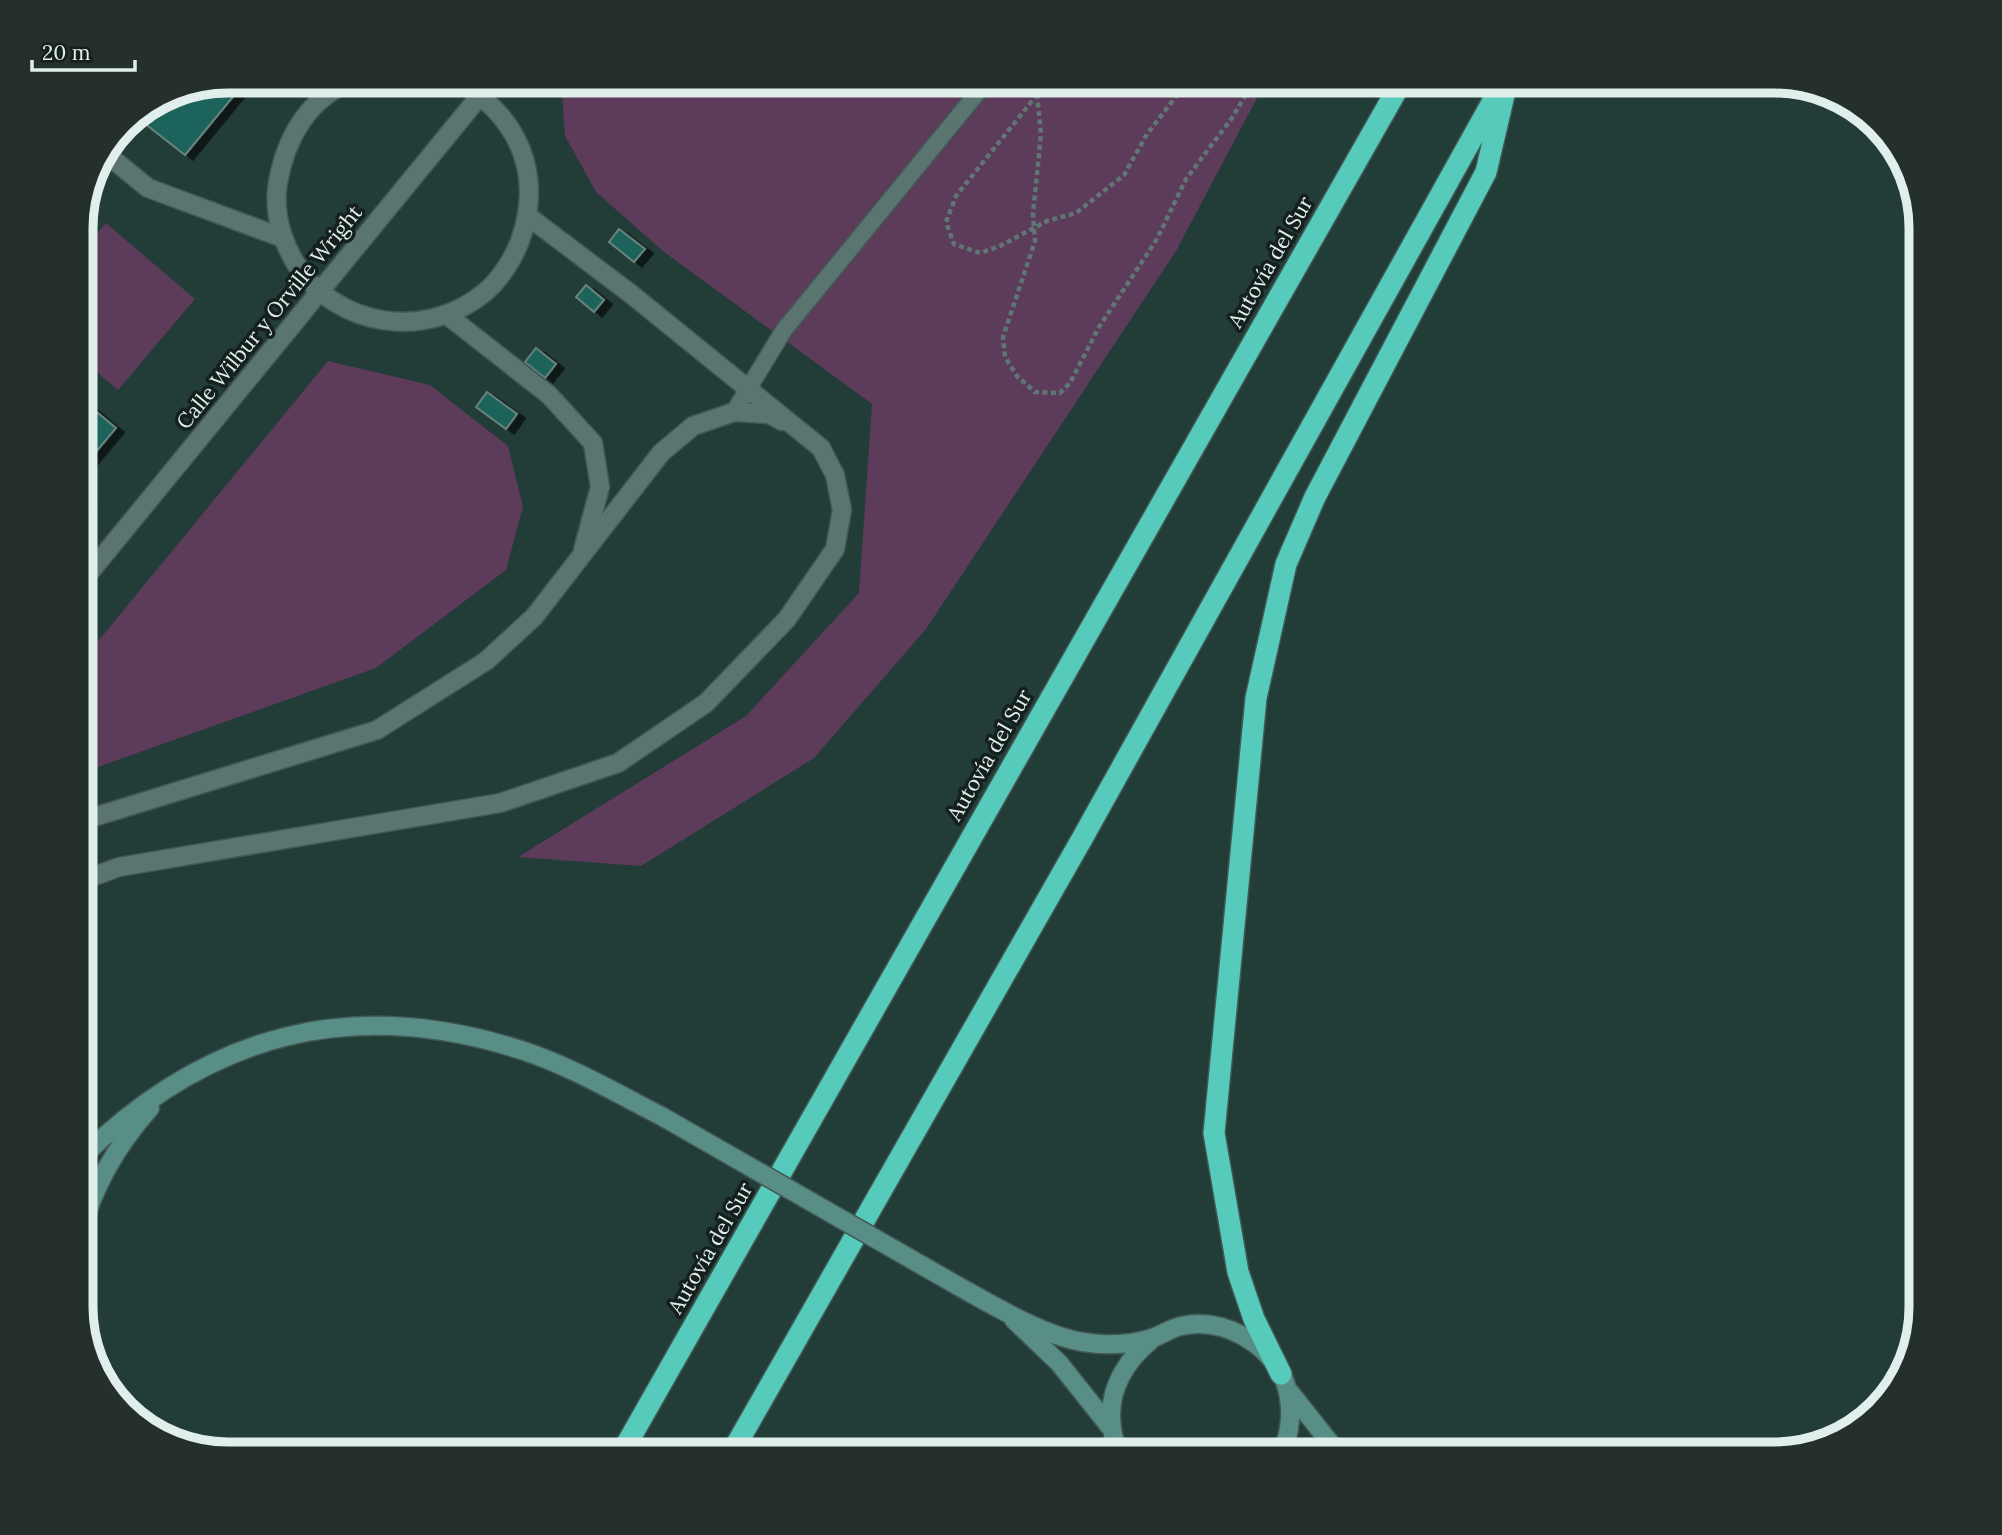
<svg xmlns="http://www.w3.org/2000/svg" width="2002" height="1535" font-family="Lora,serif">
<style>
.green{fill:#5d3b5a}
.building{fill:#1e635b;stroke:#67837e;stroke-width:2;filter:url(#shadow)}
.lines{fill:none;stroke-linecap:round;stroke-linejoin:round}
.service-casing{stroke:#415854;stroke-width:19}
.minor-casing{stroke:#415854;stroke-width:21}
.secondary-casing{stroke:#415854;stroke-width:21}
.motorway-casing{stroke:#415854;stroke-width:24}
.path{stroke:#607673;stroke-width:4.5;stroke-dasharray:5 3.5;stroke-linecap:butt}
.service{stroke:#5a7470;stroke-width:16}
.minor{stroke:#5a7470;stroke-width:18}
.secondary{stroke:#598e86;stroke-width:18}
.motorway{stroke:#56cabb;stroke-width:21}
.secondary-bridge-casing{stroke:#415854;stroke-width:21;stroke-linecap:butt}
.secondary-bridge{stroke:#598e86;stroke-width:18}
.labels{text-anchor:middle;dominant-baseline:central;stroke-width:7;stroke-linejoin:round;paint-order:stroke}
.street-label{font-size:21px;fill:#e0eeec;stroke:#15201e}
.rim{fill:none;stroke:#e0eeec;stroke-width:9}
</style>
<defs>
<filter id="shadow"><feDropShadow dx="8" dy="4.5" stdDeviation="0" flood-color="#0009"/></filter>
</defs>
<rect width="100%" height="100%" fill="#223c38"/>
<path class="green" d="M561 81H1266L1176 251 926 629 814 758 641 866 518 857 746 716 859 593 872 404 664 252 596 192 565 136Z
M106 223 195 299 118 390 81 359V252Z
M328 361 430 385 508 446 523 507 506 570 376 668 81 773V662Z"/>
<path class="building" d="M228 80 246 81 185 155 134 115 172 92Z
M619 229 645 249 634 262 609 242Z
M586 285 604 300 594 312 576 297Z
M536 348 556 364 545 378 525 362Z
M487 392 517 414 506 429 476 407Z
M81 399 116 428 81 470Z"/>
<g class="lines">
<g class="service-casing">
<path id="service" d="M734 412 784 330 987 81"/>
</g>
<g class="minor-casing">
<path id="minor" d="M352 81C308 98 286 138 278 182 272 216 285 254 308 280 354 330 431 336 484 293 500 280 513 259 520 241 544 173 518 116 458 81
M104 152 148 188 283 238
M447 315 549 395 593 443 600 487 583 550
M81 583 492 81
M81 821 377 730 486 661 534 617 661 453 693 426 734 412 769 414 782 421
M81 881 119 867 500 803 618 763 706 703 787 619 835 549 842 510 835 475 821 448 631 294 529 217"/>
</g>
<g class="secondary-casing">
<path id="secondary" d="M81 1158C208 1033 353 995 524 1051 572 1067 618 1094 663 1117
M81 1233C93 1186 118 1144 150 1108
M958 1286C992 1305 1044 1336 1083 1342 1106 1346 1129 1345 1152 1338 1162 1335 1171 1328 1181 1326 1224 1317 1269 1343 1285 1382 1293 1405 1292 1434 1280 1454
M1014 1320 1059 1363 1110 1427
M1289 1391 1339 1454
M1119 1454C1101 1409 1115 1370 1151 1340"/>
</g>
<g class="motorway-casing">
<path id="motorway" d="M1281 1374 1254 1319 1238 1272 1214 1133 1256 698 1286 564 1315 497 1486 172 1504 95
M621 1454 1402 81
M731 1454 1083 837 1504 81"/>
</g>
<path class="path" d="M844 81H857
M1048 81 956 196 946 222 954 244 980 253 1000 246 1047 221 1076 213 1124 175 1147 134 1188 81
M1037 94 1041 134 1033 214 1035 241 1003 337 1005 357 1017 376 1035 392 1060 393 1070 383 1099 327 1157 239 1186 179 1232 118 1254 81"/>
<use href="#service" class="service"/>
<use href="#minor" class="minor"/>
<use href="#secondary" class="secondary"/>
<use href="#motorway" class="motorway"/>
<g class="secondary-bridge-casing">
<path id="secondary-bridge" d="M663 1117 958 1286"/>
</g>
<use href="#secondary-bridge" class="secondary-bridge"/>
</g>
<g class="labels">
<g class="street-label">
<text transform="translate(1270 262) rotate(-60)">Autovía del Sur</text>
<text transform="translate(269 317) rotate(-51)">Calle Wilbur y Orville Wright</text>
<text transform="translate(989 755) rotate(-60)">Autovía del Sur</text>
<text transform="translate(710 1248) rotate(-60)">Autovía del Sur</text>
</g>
</g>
<path d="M0 0H2002V1535H0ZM228 93H1774A135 135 0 0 1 1909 228V1307A135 135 0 0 1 1774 1442H228A135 135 0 0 1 93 1307V228A135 135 0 0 1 228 93Z" fill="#25302e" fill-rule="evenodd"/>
<path class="rim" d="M228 93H1774A135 135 0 0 1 1909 228V1307A135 135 0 0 1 1774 1442H228A135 135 0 0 1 93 1307V228A135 135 0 0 1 228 93Z"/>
<path d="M32 60v10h103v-10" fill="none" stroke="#e0eeec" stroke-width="3.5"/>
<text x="42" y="60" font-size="21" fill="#e0eeec" stroke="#15201e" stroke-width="5" paint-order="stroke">20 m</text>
</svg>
